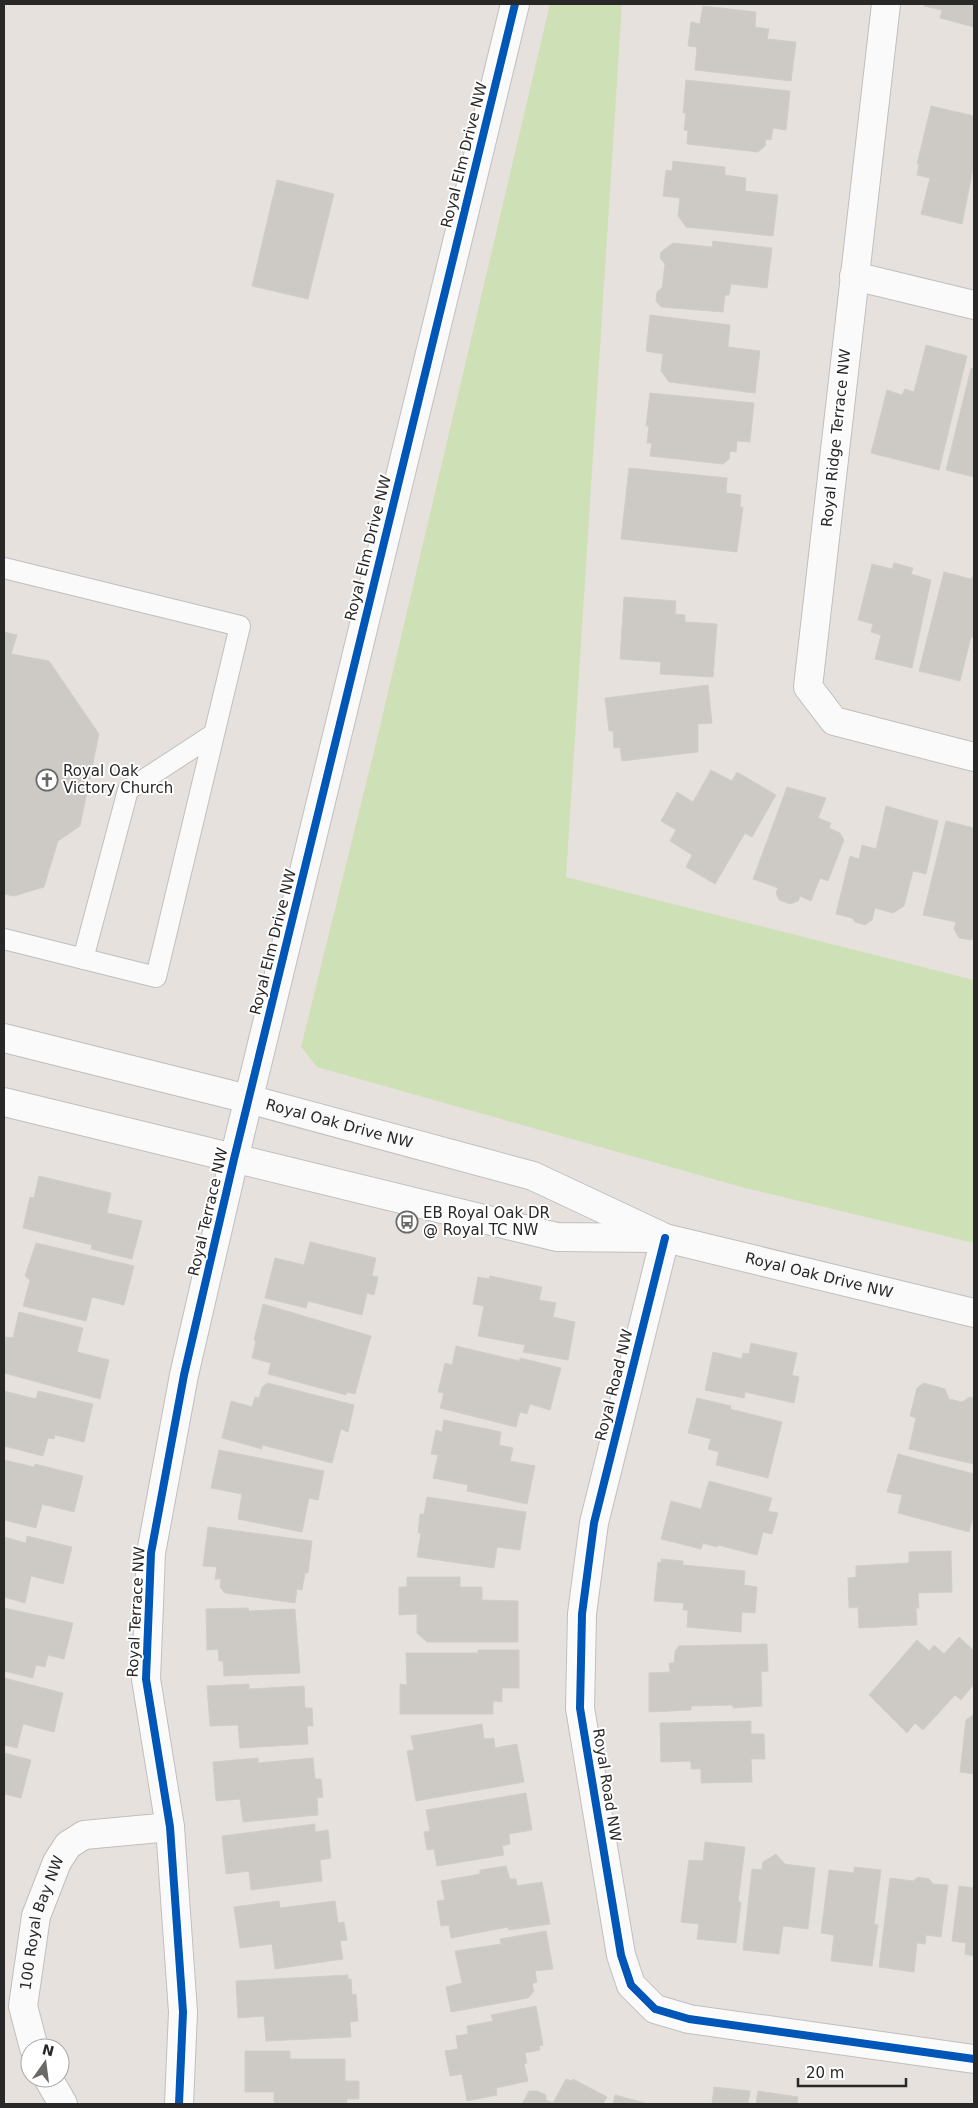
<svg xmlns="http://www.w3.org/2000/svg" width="978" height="2108" font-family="'DejaVu Sans',sans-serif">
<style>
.green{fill:#cee0b6}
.building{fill:#cdcac6;stroke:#d1cdc9}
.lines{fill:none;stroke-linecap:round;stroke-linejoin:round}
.service-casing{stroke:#c0bfbf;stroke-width:22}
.minor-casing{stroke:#c0bfbf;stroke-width:30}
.tertiary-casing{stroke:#c0bfbf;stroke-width:30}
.service{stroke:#fbfafa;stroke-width:20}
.minor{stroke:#fbfafa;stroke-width:28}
.tertiary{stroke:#fbfafa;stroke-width:28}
.cycleway-casing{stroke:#fff;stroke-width:11}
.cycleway{stroke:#0057b8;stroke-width:8}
.labels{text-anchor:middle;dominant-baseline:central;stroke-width:4;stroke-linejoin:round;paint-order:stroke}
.street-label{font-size:15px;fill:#282828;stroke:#fff}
.poi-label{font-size:15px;fill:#282828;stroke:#fff;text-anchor:start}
</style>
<rect width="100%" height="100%" fill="#e6e1dd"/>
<path class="green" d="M550 4H622L566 877 974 980V1243L745 1188 317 1067 301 1047 377 739Z"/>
<path class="building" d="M925 4H974V27L940 18 942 10 924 6Z
M703 6 756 12 755 27 769 29 767 39 796 42 791 81 695 70 697 47 688 46 691 22 700 24Z
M686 80 790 91 786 130 773 128 771 140 766 139 765 146 758 152 687 144 688 131 684 130 686 113H683Z
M931 106 974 116V164L962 224 921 214 930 178 917 175 919 164H917Z
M673 161 725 167V175L746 178 745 191 778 195 773 236 686 227 678 216 680 198 663 196 666 170 672 171Z
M277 180 334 194 308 299 252 286Z
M713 241 772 248 767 288 731 284 729 295H725L723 312 661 307 656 301 657 292 662 288 665 264 660 258 661 252 673 243 712 247Z
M650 315 730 325 728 347 760 351 755 393 669 382 661 371 663 354 646 351Z
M926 345 967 356 939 470 871 453 887 390 902 395 905 389 914 392Z
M971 368 974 369V477L946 470Z
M650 393 754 403 750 442 737 441 736 452 730 451 729 459 723 464 650 456 652 443H647L649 426H646Z
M629 468 727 478 726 493 741 495 740 507H743L737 552 621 539Z
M894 563 913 568 911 574 931 580 912 668 875 659 881 635 871 632 873 624 858 620 872 564 892 569Z
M944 572 971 579 974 575V638L971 637 960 681 919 671Z
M624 597 676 601 675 614 685 615V622L717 624 713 677 660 674 661 662 620 659Z
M4 632 17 635 11 654 49 661 99 734 80 826 58 841 44 887 14 896 4 894Z
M708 685 712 723 698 724V752L622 761 620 747 614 748 613 731H609L605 698Z
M711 770 732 781 737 772 776 795 752 837 745 833 715 884 686 867 692 855 670 841 676 830 661 821 677 792 693 802Z
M787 787 826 798 818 818 831 823 829 828 840 833 844 840 828 881 820 878 811 901 800 896 798 901 790 904 779 900 776 893 778 888 753 879Z
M886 806 938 821 926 874 913 871 904 906 893 913 875 908 872 920 865 925 855 922 852 918 836 914 850 856 859 859 862 845 876 849Z
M946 821 974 828V938L971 940 959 938 954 929 956 922 923 915Z
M39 1176 111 1193 107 1213 142 1221 132 1259 91 1249 92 1245 23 1228 30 1197 34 1198Z
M310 1242 376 1258 372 1276 378 1277 374 1295 367 1293 362 1315 308 1301 306 1308 265 1298 275 1258 304 1265Z
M36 1243 134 1266 124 1305 92 1297 86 1321 23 1306 30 1280 25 1276Z
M490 1276 542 1287 539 1300 556 1303 553 1317 575 1322 568 1360 523 1352 525 1345 478 1336 484 1306 473 1304 478 1277 489 1279Z
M263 1304 371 1336 355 1394 347 1392 346 1395 268 1374 271 1363 252 1358 256 1341 254 1340Z
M19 1312 83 1328 77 1352 109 1360 100 1399 4 1373V1348L6 1337 13 1338Z
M751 1343 797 1353 792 1375 799 1377 794 1403 745 1392 744 1398 705 1390 713 1352 742 1359 743 1353 749 1354Z
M456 1346 520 1361V1358L561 1368 550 1410 530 1404 527 1414 520 1412 516 1427 440 1408 444 1393 438 1392 445 1363 452 1365Z
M268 1383 354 1405 348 1432 341 1429 332 1463 262 1445V1449L222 1438 231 1401 252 1407 255 1397 259 1398 262 1387Z
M924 1383 945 1389 949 1399 962 1402 970 1397 974 1398V1464L909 1449 916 1418 910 1416 917 1388Z
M4 1391 36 1399 38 1391 93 1404 84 1442 55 1435 54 1439 48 1438 43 1456 4 1446Z
M697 1398 731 1406 730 1409 782 1422 768 1478 716 1465 719 1452 708 1449 711 1439 688 1433Z
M444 1420 501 1432 499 1445 513 1448 510 1461 535 1466 527 1504 467 1491 468 1485 433 1478 438 1455 431 1454 436 1430 442 1432Z
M219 1450 324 1471 318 1500 309 1498 302 1532 238 1519 242 1494 211 1488Z
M898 1454 974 1474V1514L969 1532 898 1513 902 1495 887 1492Z
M4 1460 34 1467 35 1464 83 1476 74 1512 42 1504 36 1528 4 1520Z
M709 1481 772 1498 768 1511 778 1513 772 1534 763 1532 757 1555 718 1545 717 1547 703 1543 701 1549 661 1539 671 1501 701 1509Z
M427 1497 526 1512 520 1550 497 1547 494 1568 417 1557 421 1533H418L420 1514H424Z
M208 1527 312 1541 308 1573H305L302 1590 297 1589 295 1603 225 1593 220 1587 221 1579H215L217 1567 203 1566Z
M27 1536 72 1547 63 1584 31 1576 25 1603 4 1597V1537L26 1543Z
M951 1551 952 1592 918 1593 919 1608H916L917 1625 859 1628 858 1607 849 1608 848 1578 856 1577V1566L909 1563V1552Z
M661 1559 683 1561V1565L745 1571 744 1585 757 1587 755 1613 742 1612 741 1632 687 1627 688 1610H683L684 1603 654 1601 658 1562 661 1563Z
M407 1577H460V1587H482V1600L518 1601V1642H427L417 1633V1614L399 1615V1587H407Z
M4 1608 73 1623 64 1659 48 1655 45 1667 36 1665 33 1678 4 1671Z
M248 1608 249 1611 295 1609 300 1673 224 1676 223 1661H219L218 1649 207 1650 206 1609Z
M959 1637 974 1651V1684L961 1700 955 1695 923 1730 915 1723 907 1733 869 1695 917 1640 929 1651 934 1645 944 1654Z
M767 1644 768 1671 761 1672 762 1706 733 1708V1705L691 1706V1710L649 1712V1673L670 1672 669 1663H674L675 1651 679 1646Z
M478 1650H519V1688H502V1702L493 1701V1714H400V1684L407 1685 406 1653H478Z
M4 1678 63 1693 54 1732 23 1724 17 1748 4 1745Z
M249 1684V1689L304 1686 305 1708H312L313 1726H307L308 1744 240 1748 238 1725 210 1726 207 1686Z
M974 1714V1774L960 1772 966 1720Z
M751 1721V1734H764L765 1759H751L752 1782 701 1783V1769H691V1761L661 1762 660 1723Z
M482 1724 484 1739 494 1738 495 1748 517 1744 524 1782 416 1801 407 1751 414 1750 411 1736Z
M4 1753 31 1760 21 1798 4 1794Z
M258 1758V1763L313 1758 315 1779H321L323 1797 317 1798 318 1815 243 1822 240 1799 216 1801 213 1762Z
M526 1793 532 1830 509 1834 510 1844 502 1846 504 1855 437 1866 434 1849 427 1850 424 1832 430 1831 426 1810Z
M315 1824V1832L328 1830 331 1858 320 1860 322 1881 251 1890 249 1871 226 1874 222 1836Z
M705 1842 745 1847 738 1902H741L736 1943 697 1939 699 1924 681 1922 689 1860 703 1861Z
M776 1854 785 1864 815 1868 808 1929 783 1926 779 1954 743 1950 752 1869 762 1870 763 1862Z
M506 1866 510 1879H516L517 1886 542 1882 550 1924 509 1930 508 1927 451 1938 449 1925 441 1926 437 1901 445 1900 441 1881 480 1874V1870Z
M854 1867 881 1870 874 1924 878 1925 872 1966 831 1961 834 1935 821 1933 829 1870 854 1873Z
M918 1877 929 1879 933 1884 948 1885 941 1937 926 1935 925 1944 917 1943 914 1972 879 1967 890 1878 913 1881Z
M959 1886 974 1888V1956L965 1954 966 1943 952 1941Z
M279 1901 280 1908 335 1901 338 1923 344 1922 347 1940 340 1941 343 1959 275 1969 272 1944 240 1948 234 1907Z
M546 1931 553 1969 535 1971 537 1982 532 1984 534 1991 528 1998 451 2012 446 1987 462 1983 455 1951 501 1944 500 1939Z
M348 1975V1979H351L352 1995 356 1994 358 2021 350 2022 351 2037 266 2041 264 2016 238 2018 236 1981Z
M536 2006 543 2045 539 2046 540 2050 525 2053 527 2063 524 2064 528 2081 496 2088 497 2095 467 2101 462 2074 450 2076 445 2051 458 2049 456 2036 468 2034 467 2026 493 2021 491 2015Z
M245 2051H290V2059H345V2081H359V2099H347V2104H278L274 2102V2092H245Z
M566 2079 572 2081 573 2079 607 2097 603 2104H522L529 2091H537L546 2095V2100L553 2103Z
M714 2087 750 2091 748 2104H712Z
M758 2091 798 2097 797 2104H756Z
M615 2095 649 2104H613Z"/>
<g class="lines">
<g class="service-casing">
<path id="service" d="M4 568 240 626 156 977 4 939
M83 959 128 790 214 734"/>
</g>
<g class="minor-casing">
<g id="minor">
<path d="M886 4 808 687 834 721 974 757"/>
<path d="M854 276 974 305"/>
<path d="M665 1238 594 1523 582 1614 580 1708 621 1955 631 1985 655 2009 689 2019 974 2059"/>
<path id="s1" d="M34 2048 23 2006 36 1916 57 1862 68 1845 84 1835 170 1827"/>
<path d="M48 2078 63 2104"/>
<path d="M179 2104 183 2012 170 1827 146 1679 151 1553 184 1375 234 1159 515 4"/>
</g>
</g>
<g class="tertiary-casing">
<g id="tertiary">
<path id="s2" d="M4 1038 248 1099 533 1176 665 1238 974 1313"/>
<path d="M4 1102 557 1237 656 1238"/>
</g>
</g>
<use href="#service" class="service"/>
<use href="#minor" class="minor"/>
<use href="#tertiary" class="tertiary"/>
<g class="cycleway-casing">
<path id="cycleway" d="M665 1238 594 1523 582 1614 580 1708 621 1955 631 1985 655 2009 689 2019 974 2059
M179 2104 183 2012 170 1827 146 1679 151 1553 184 1375 234 1159 515 4"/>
</g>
<use href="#cycleway" class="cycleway"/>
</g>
<defs>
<g id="church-ring" transform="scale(1.125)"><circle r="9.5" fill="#fff" stroke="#6a6967" stroke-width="1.5"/><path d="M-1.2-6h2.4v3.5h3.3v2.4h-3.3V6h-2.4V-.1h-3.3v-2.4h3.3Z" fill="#6a6967"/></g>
<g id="bus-ring" transform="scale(1.125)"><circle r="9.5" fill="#fff" stroke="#6a6967" stroke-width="1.5"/><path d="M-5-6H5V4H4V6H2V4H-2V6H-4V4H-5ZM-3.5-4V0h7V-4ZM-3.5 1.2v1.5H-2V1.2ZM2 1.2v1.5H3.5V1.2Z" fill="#6a6967"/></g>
</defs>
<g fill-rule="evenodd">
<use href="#church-ring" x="47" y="780"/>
<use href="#bus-ring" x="407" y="1222"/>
</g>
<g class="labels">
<g class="street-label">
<text transform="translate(464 155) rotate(-76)">Royal Elm Drive NW</text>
<text transform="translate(836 438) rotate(-84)">Royal Ridge Terrace NW</text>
<text transform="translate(368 548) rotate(-76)">Royal Elm Drive NW</text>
<text transform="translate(273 942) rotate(-76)">Royal Elm Drive NW</text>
<text stroke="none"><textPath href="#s2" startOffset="346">Royal Oak Drive NW</textPath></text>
<text transform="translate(208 1212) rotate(-77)">Royal Terrace NW</text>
<text stroke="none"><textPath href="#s2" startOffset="851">Royal Oak Drive NW</textPath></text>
<text transform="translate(614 1385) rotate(-76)">Royal Road NW</text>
<text transform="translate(136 1612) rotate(-87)">Royal Terrace NW</text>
<text transform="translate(607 1785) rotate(81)">Royal Road NW</text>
<text stroke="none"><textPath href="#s1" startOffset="129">100 Royal Bay NW</textPath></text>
</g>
<g class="poi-label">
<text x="63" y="771">Royal Oak<tspan x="63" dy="17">Victory Church</tspan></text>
<text x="423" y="1213">EB Royal Oak DR<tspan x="423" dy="17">@ Royal TC NW</tspan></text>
</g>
</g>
<rect width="978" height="2108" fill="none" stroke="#282828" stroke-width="10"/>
<g transform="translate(45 2063) rotate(14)"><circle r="24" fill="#ffffff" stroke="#a9a9a9"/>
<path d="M0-4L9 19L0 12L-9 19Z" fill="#6a6967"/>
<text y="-8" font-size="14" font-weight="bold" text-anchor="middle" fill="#282828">N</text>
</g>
<path d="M798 2078v8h108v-8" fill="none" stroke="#282828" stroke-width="2.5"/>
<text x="806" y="2078" font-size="15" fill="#282828" stroke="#ffffff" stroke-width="4" paint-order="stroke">20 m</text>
</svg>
